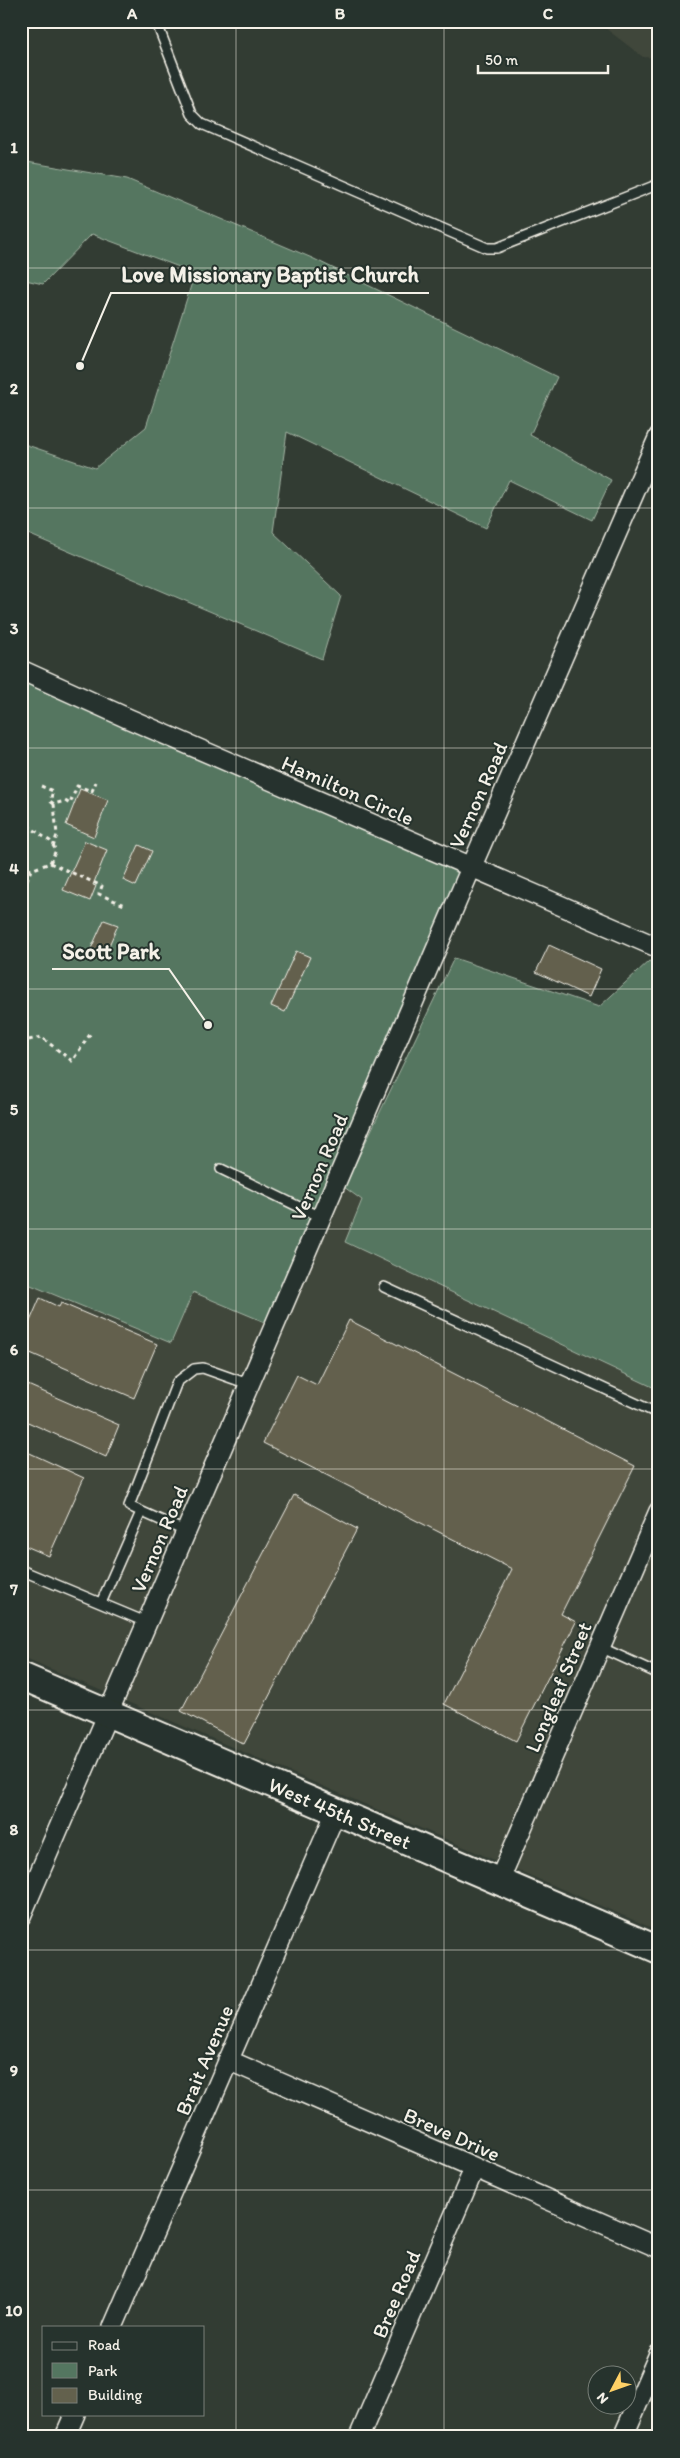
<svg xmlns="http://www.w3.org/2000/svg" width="680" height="2458" font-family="Itim,sans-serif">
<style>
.built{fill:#41473b}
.green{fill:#547660;stroke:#a4b4a4}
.building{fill:#63614d;stroke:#f4f1e8}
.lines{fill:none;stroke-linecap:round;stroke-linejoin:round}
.lane-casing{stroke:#f4f1e8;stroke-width:12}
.street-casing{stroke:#f4f1e8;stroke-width:22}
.secondary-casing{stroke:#f4f1e8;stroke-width:30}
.path{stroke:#f4f1e8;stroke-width:3;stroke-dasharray:4 4;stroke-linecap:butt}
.lane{stroke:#26332d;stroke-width:9}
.street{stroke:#26332d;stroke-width:19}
.secondary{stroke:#26332d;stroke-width:26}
.grid{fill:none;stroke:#f4f1e8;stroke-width:1;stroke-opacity:0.55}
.labels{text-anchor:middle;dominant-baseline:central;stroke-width:4;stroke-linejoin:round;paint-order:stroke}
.street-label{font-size:21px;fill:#f4f1e8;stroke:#26332d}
.leader{fill:none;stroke:#f4f1e8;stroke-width:2}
.callout-dot{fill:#f4f1e8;stroke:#26332d;stroke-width:2}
.callout-label{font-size:22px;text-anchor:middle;font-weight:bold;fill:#f4f1e8;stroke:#26332d;stroke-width:4;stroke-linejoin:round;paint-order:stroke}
.neatline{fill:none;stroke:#f4f1e8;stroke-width:2}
.grid-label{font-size:16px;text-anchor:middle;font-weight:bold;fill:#f4f1e8}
</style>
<rect width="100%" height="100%" fill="#323c33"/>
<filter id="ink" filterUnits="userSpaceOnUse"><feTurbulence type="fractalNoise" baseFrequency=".02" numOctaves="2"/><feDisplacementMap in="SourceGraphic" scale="10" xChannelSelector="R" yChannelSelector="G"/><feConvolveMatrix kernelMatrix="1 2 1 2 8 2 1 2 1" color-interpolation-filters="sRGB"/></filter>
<g filter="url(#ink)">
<path class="built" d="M596 21H659V58L643 57Z
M344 1187 362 1200 345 1242 659 1390V1931L21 1656V1281L171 1343 193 1292 267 1323Z"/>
<path class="green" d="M21 161 127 179 312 258 557 377 530 435 611 480 592 520 509 480 486 528 287 432 273 532 341 596 322 659 21 531V443L95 468 146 427 195 273 92 234 43 284 21 279Z
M21 679 460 872 267 1323 193 1292 171 1343 21 1281Z
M454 958 599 1007 649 961 659 966V1390L345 1242 362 1200 344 1187Z"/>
<path class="building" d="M80 789 108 800 94 837 66 825Z
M85 841 107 850 93 885 96 886 90 901 63 890Z
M139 845 152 851 136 886 123 880Z
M104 920 118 925 103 959 89 953Z
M549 945 601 969 589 997 536 972Z
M296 951 310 957 285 1012 271 1006Z
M40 1298 59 1307 61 1303 157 1344 134 1398 21 1349V1342Z
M349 1320 635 1466 561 1614 576 1622 516 1741 444 1704 512 1569 263 1443 297 1375 317 1385Z
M21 1382 119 1425 106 1457 21 1419Z
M21 1449 84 1478 49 1556 21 1544Z
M294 1495 357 1529 244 1744 181 1711Z"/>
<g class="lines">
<g class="lane-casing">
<path id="lane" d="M156 21 192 114 202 124 487 248H497L659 184
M221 1169 322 1218
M384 1287 659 1414
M187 1532 129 1506 177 1382 194 1369 203 1368 251 1385
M21 1570 148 1623
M101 1603 141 1512
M600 1647 659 1674"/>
</g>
<g class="street-casing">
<path id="street" d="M21 670 127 718 659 948
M499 1881 659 1511
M21 1916 471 868 659 436
M228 2060 659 2248
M113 2327 336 1812
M65 2437 75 2414
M359 2437 474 2169
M623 2437 659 2354"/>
</g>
<g class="secondary-casing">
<path id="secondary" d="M21 1676 659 1950"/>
</g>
<path class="path" d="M41 786 53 791 50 801 54 804 65 801 70 804 77 786 92 791 96 782
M21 821 50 841 56 850 50 863 31 870 21 894
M53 847 57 835 54 804
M50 863 102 886 99 894 124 905
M21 866 31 870
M21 1042 41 1037 72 1061 91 1033"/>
<use href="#lane" class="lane"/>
<use href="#street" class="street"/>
<use href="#secondary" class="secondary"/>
</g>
</g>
<path class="grid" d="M236 21V2437M444 21V2437M21 268H659M21 508H659M21 748H659M21 989H659M21 1229H659M21 1469H659M21 1710H659M21 1950H659M21 2190H659"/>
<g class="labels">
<g class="street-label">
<text transform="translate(348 790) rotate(24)">Hamilton Circle</text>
<text transform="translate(478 795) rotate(-66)">Vernon Road</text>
<text transform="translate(319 1167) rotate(-67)">Vernon Road</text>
<text transform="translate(159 1539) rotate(-67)">Vernon Road</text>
<text transform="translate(558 1687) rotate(-67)">Longleaf Street</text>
<text transform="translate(340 1813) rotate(23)">West 45th Street</text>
<text transform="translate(204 2060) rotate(-67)">Brait Avenue</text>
<text transform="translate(452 2134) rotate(24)">Breve Drive</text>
<text transform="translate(396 2294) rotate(-67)">Bree Road</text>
</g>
</g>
<path class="leader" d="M80 366L111 293H429M208 1025L169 969H52"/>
<g class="callout-dot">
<circle cx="80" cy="366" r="5"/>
<circle cx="208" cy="1025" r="5"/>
</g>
<g class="callout-label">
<text x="270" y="282">Love Missionary Baptist Church</text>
<text x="111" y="959">Scott Park</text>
</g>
<rect width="680" height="2458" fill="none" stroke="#26332d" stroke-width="55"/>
<rect x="42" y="2326" width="162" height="90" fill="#26332d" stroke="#787f78"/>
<rect x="52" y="2342" width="25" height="8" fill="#26332d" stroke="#787f78"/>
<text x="88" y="2350" font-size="15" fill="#f4f1e8">Road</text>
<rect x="52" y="2363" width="25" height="15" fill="#547660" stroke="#787f78"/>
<text x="88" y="2376" font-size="15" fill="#f4f1e8">Park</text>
<rect x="52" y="2388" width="25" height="15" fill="#63614d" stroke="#787f78"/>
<text x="88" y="2400" font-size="15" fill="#f4f1e8">Building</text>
<g transform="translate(612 2390) rotate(229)"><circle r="24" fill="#26332d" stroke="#787f78"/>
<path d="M0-4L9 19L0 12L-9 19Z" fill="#ffd166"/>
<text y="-8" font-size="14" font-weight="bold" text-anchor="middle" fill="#f4f1e8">N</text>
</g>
<path d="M478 65v8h130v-8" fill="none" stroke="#f4f1e8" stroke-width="2.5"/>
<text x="485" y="65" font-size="15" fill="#f4f1e8" stroke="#26332d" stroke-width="4" paint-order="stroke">50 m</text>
<rect x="28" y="28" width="624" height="2402" class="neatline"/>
<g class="grid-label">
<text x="132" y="19">A</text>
<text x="340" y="19">B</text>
<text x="548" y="19">C</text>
<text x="14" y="153">1</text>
<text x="14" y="394">2</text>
<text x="14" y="634">3</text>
<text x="14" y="874">4</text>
<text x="14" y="1115">5</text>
<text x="14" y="1355">6</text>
<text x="14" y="1595">7</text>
<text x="14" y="1835">8</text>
<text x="14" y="2076">9</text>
<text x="14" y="2316">10</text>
</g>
</svg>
